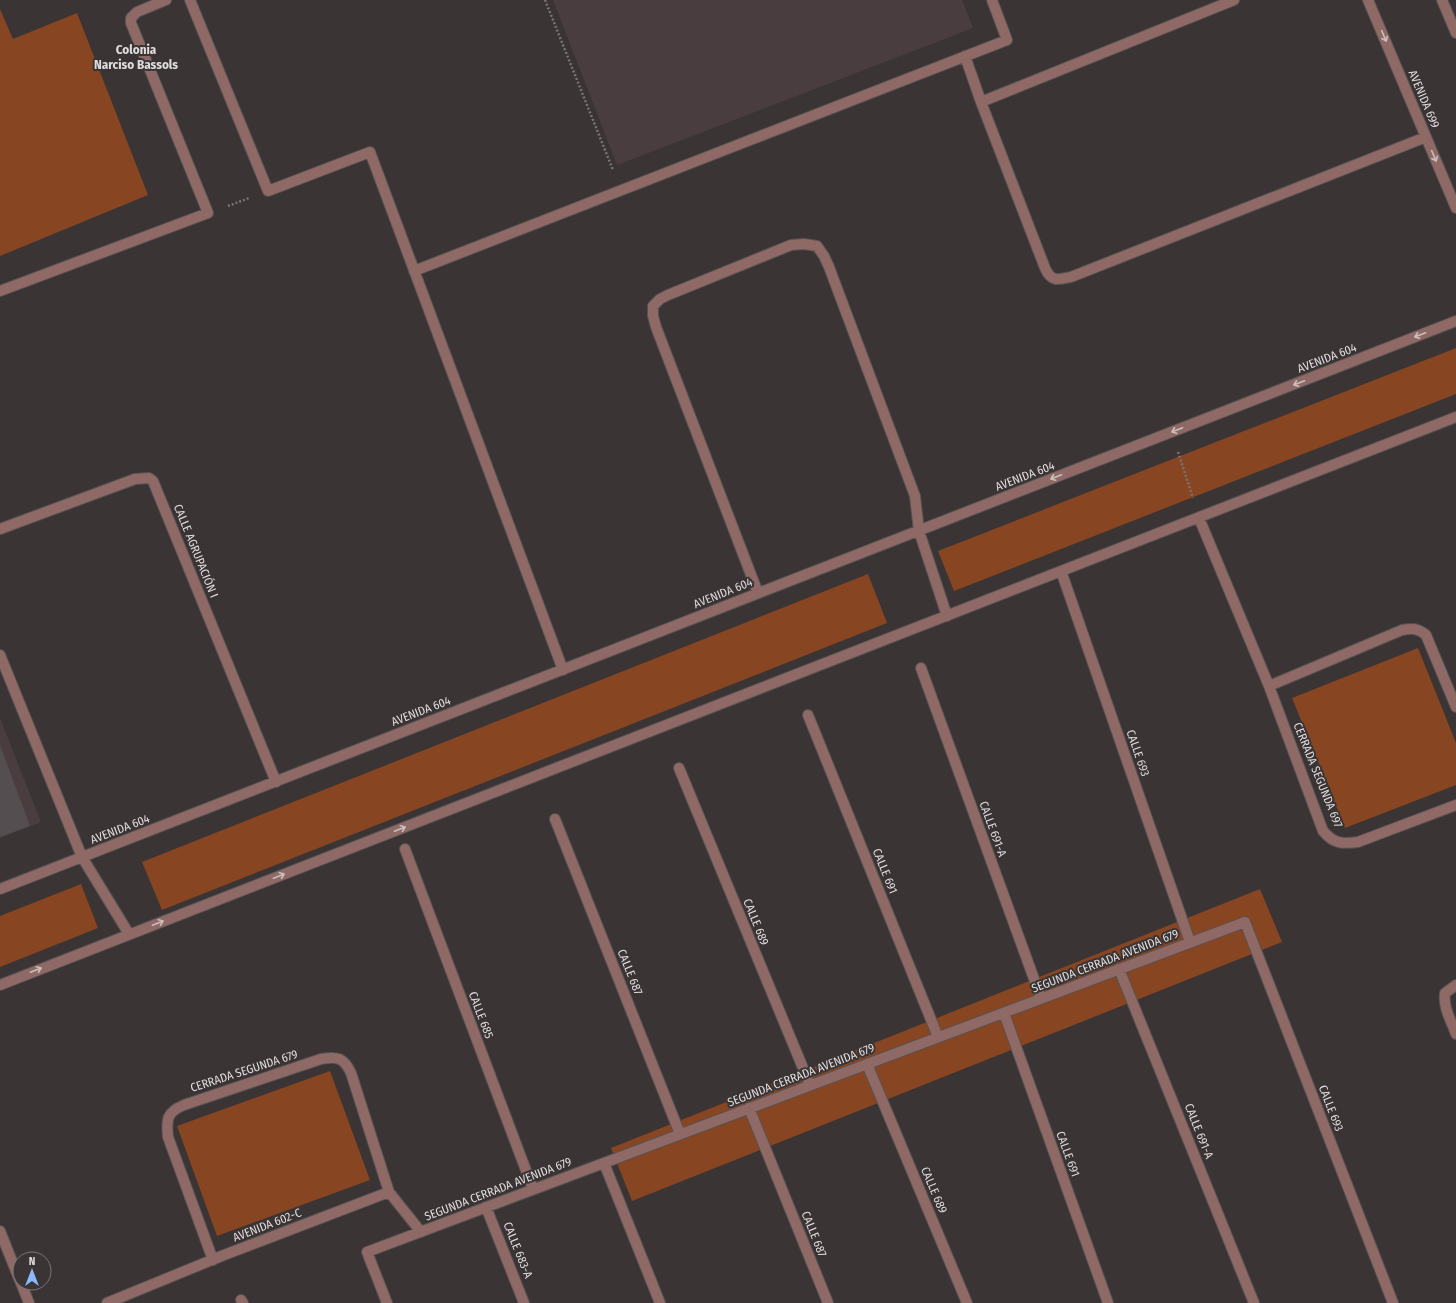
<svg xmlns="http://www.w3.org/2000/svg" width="1456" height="1303" font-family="'Fira Sans Condensed',sans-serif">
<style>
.built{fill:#4a3d40}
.green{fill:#874522}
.building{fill:#544e51}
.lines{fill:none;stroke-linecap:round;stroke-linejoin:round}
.minor-casing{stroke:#585253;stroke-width:12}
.path{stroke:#787374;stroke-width:2.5;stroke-dasharray:2 2;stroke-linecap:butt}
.minor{stroke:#8f6965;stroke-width:10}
.oneway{stroke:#cbbebe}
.labels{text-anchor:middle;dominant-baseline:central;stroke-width:4;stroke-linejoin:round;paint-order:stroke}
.street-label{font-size:12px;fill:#dfdbdc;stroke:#3a3435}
.neighbourhood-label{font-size:13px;font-weight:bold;fill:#dfdbdc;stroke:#3a3435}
</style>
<rect width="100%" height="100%" fill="#3a3435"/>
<path class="built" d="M553 0H962L973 28 617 165Z
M0 718 41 822 0 838Z"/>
<path class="green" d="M0 9 13 39 77 13 148 195 0 256Z
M1456 348V394L954 591 938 551Z
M868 574 887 623 162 910 142 862Z
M1418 648 1456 743V785L1345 828 1292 698Z
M81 884 98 928 0 967V916Z
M1260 889 1282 942 632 1201 611 1148Z
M330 1071 370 1180 217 1236 177 1126Z"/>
<path class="building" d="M0 745 30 826 0 837Z"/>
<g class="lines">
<g class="minor-casing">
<path id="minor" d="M190 0 268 191 370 152 563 670
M1368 0 1456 208
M1442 0 1456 33
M965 56 981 102 1045 268C1051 282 1058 280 1071 277L1426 137
M981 102 1234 0
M414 271 1007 40 992 0
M0 291 208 213 131 23V18L137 12 166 0
M1199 518 1269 686 1323 831C1334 844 1342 844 1358 842L1456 805
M0 529 135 479 149 478 153 481 276 782
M1061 571 1190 942
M758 593 656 327 653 316V306L660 299 668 295 791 245 804 244 817 246 824 256 829 267 915 496 919 531 947 616
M0 655 82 857 129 934
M921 668 1041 998
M1269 686 1402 630C1412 628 1418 628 1426 635L1456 707
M808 715 938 1037
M679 768 810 1085
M555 819 680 1134
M405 849 533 1189
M0 889 1456 321
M1119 969 1254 1303
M0 985 1456 417
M1456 985 1445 993C1443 1008 1451 1020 1456 1034
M1004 1013 1108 1303
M867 1064 967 1303
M749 1108 828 1303
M604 1163 660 1303
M486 1207 524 1303
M0 1231 20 1281
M213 1260 168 1137C166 1119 167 1112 184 1105L321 1059C338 1056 344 1058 351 1073L389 1192
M21 1283 29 1303
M241 1300 243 1303
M107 1303 224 1255 389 1192 421 1232
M387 1303 367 1252 1245 922 1393 1303"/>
</g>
<path class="path" d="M545 0 613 170
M228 206 249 198
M1178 452 1193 498"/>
<use href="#minor" class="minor"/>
</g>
<defs><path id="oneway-shaft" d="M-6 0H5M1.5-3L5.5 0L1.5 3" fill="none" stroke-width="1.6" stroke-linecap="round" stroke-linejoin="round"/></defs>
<g class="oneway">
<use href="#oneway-shaft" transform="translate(1384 36) rotate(67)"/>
<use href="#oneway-shaft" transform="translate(1434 156) rotate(67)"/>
<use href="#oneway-shaft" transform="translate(1420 335) rotate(159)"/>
<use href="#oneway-shaft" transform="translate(1299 383) rotate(159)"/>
<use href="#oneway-shaft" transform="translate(1177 430) rotate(159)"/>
<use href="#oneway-shaft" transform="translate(1056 477) rotate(159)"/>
<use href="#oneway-shaft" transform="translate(400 829) rotate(-21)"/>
<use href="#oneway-shaft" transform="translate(279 876) rotate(-21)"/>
<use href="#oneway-shaft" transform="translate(158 923) rotate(-21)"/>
<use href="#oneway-shaft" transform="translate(36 970) rotate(-21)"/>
</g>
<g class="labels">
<g class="street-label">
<text transform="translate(1424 99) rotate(67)">AVENIDA 699</text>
<text transform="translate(1327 358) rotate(-21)">AVENIDA 604</text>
<text transform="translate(1025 476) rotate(-21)">AVENIDA 604</text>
<text transform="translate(196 551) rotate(68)">CALLE AGRUPACIÓN I</text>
<text transform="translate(723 593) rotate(-22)">AVENIDA 604</text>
<text transform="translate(421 711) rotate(-21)">AVENIDA 604</text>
<text transform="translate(1138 753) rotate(71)">CALLE 693</text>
<text transform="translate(1318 775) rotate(68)">CERRADA SEGUNDA 697</text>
<text transform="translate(120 829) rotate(-21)">AVENIDA 604</text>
<text transform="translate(993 829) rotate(70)">CALLE 691-A</text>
<text transform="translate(885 871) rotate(68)">CALLE 691</text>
<text transform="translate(756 922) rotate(68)">CALLE 689</text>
<text transform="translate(1105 961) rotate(-21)">SEGUNDA CERRADA AVENIDA 679</text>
<text transform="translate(630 972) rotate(68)">CALLE 687</text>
<text transform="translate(481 1015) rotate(69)">CALLE 685</text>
<text transform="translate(244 1071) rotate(-18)">CERRADA SEGUNDA 679</text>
<text transform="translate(801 1075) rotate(-21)">SEGUNDA CERRADA AVENIDA 679</text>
<text transform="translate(1331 1108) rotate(69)">CALLE 693</text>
<text transform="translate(1199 1131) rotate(68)">CALLE 691-A</text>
<text transform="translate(1068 1154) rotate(70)">CALLE 691</text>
<text transform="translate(498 1189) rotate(-21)">SEGUNDA CERRADA AVENIDA 679</text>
<text transform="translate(934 1190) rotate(67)">CALLE 689</text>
<text transform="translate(267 1225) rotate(-21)">AVENIDA 602-C</text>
<text transform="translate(814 1234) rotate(68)">CALLE 687</text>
<text transform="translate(518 1250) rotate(68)">CALLE 683-A</text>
</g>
<g class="neighbourhood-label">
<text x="136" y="49">Colonia<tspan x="136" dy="15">Narciso Bassols</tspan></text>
</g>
</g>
<g transform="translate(32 1271)"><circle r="19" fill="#3a3435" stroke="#7c7778"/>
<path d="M0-3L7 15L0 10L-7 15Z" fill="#8bbafc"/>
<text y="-6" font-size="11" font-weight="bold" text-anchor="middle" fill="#dfdbdc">N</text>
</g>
</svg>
